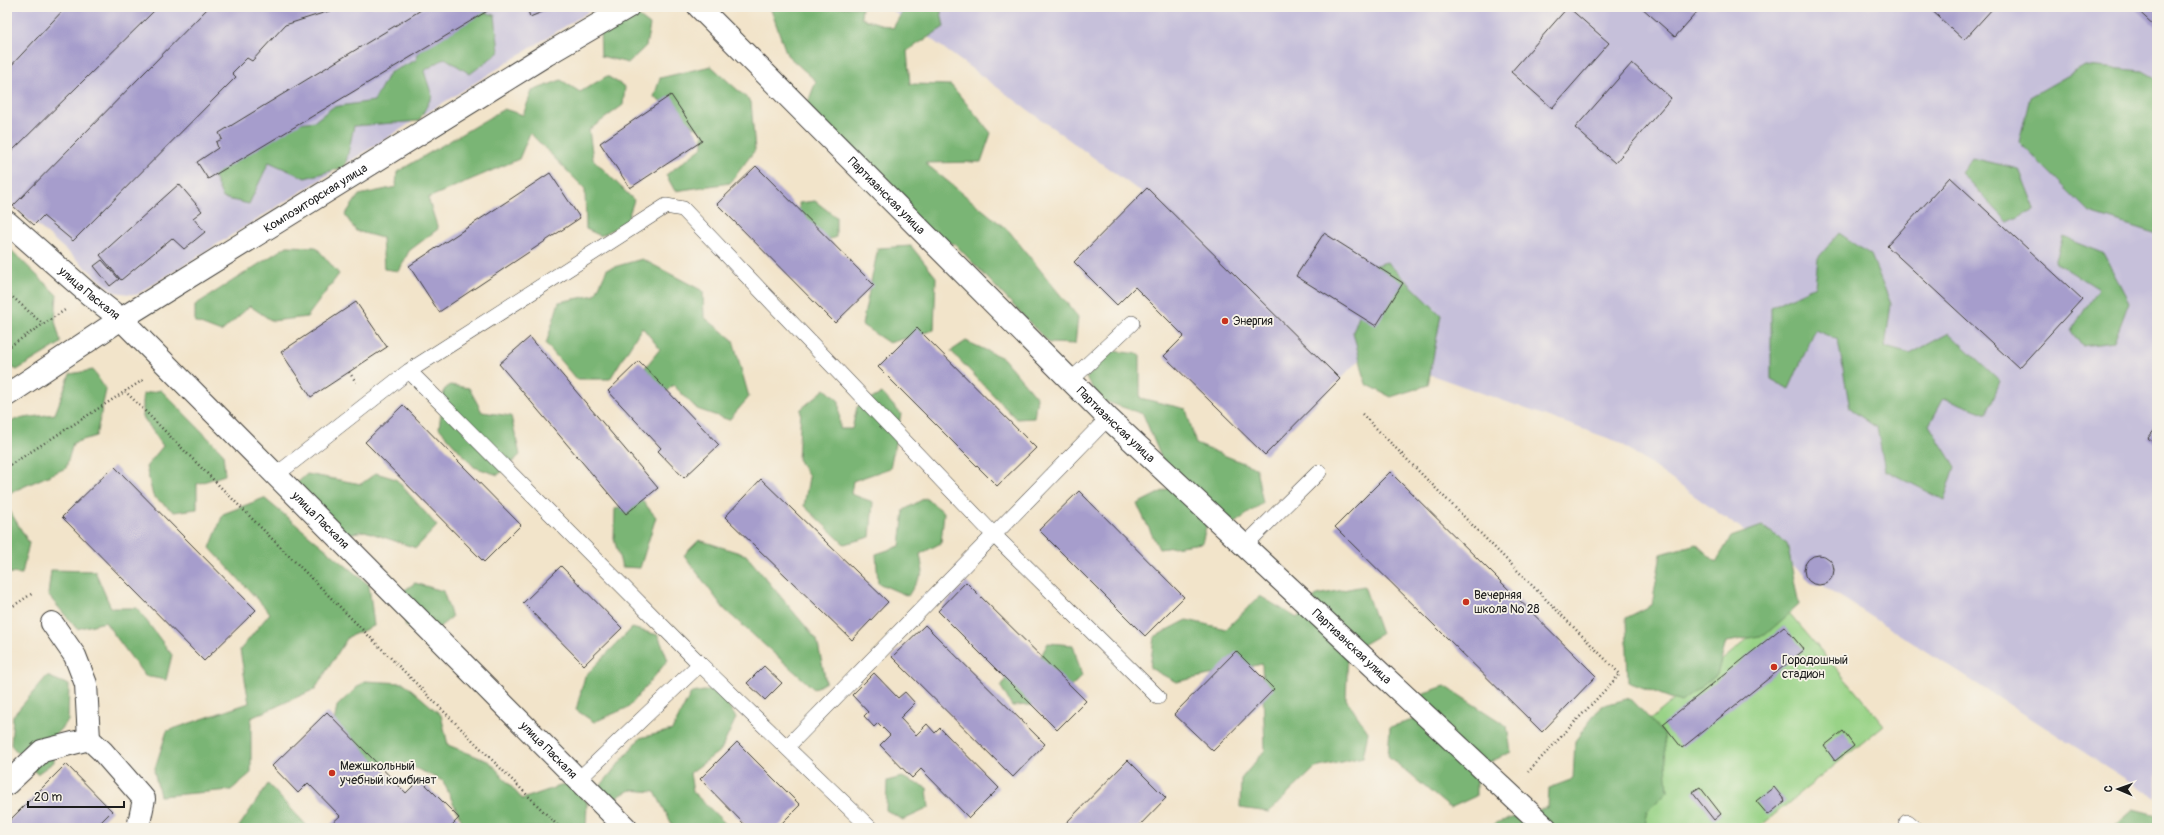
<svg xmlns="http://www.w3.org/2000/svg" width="2164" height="835" font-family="Pangolin,sans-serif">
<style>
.industrial{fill:#c6c0da}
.green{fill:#99d387;stroke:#5a7852}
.forest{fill:#7ab574;stroke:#4b6848}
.building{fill:#a69dcc}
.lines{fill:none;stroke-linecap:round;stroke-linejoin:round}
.lane-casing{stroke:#3c3a36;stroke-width:16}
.street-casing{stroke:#3c3a36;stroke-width:24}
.path{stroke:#3c3a36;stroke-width:2.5;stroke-dasharray:1 3;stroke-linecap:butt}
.lane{stroke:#fff;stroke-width:15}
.street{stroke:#fff;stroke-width:22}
.poi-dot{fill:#c8321e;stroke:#f7f3e8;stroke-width:1.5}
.labels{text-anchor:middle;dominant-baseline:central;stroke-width:3.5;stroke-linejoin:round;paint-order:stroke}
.street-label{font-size:12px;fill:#1c1c1c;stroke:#f7f3e8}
.poi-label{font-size:12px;fill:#1c1c1c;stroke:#f7f3e8;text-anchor:start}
</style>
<rect width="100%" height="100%" fill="#f7f3e8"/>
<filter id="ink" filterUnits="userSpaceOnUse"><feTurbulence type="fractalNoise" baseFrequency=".025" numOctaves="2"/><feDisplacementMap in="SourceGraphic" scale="8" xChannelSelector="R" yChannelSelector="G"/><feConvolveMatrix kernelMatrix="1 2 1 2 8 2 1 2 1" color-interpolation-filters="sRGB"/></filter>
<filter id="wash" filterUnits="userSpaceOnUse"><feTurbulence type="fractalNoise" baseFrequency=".012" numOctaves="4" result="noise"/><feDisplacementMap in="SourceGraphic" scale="16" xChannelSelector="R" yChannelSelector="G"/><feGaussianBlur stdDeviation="0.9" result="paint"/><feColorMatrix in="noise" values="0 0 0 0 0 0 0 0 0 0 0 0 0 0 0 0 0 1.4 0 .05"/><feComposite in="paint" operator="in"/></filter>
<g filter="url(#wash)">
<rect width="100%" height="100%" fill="#f2e4ca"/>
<path class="industrial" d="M7 7H596L136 295 114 292 7 199Z
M887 7H2157V799L1822 585 1810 582 1804 574 1619 442 1367 352 1340 379 1147 188 1142 193Z"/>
<path class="green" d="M1785 608 1884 725 1758 828H1626L1581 777Z"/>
<path class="forest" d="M770 7H862L861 18 893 28 905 7H940L944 27 907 51 910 84 951 85 991 133 981 162 925 163 1009 231 1078 317 1075 344 1049 343 955 244 920 235 801 121 816 81 787 55Z
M471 9 495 15 499 52 470 74 445 58 424 71 432 96 419 121 354 126 345 167 305 178 269 162 249 204 223 198 213 175 274 126 315 121 333 107 374 101 389 73 416 60 425 36Z
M634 13 650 25 646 46 628 63 601 56 600 28Z
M711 66 751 102 755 150 730 183 675 191 666 175 703 147V133L654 97 660 78Z
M2085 66 2143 71 2157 79V234L2090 213 2019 142 2030 97Z
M607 76 625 87 623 105 589 130 593 159 634 200 627 221 601 236 586 229 585 189 530 133 519 159 428 198 438 229 409 251 399 271 384 269 382 238 356 231 345 215 359 195 396 187 397 172 504 109 523 115 532 91 561 80 580 92Z
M1972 158 2019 169 2035 209 2008 222 1961 173Z
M815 201 836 217V237L815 244 800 228 799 203Z
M1839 233 1871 255 1891 304 1885 347 1910 354 1949 333 2000 381 1987 414 1944 398 1929 425 1955 467 1944 500 1885 470 1877 428 1850 409 1838 340 1815 330 1789 389 1771 379V307L1815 286 1818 258Z
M2063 237 2103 253 2129 302 2114 342 2082 346 2071 331 2098 289 2055 262Z
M7 246 57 295 55 321 61 343 17 370 7 365Z
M287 246 316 247 339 274 307 317 272 321 250 306 221 332 195 322V305Z
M911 246 936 277 934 330 889 343 862 325 878 248Z
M642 259 703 291 704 317 733 340 749 397 729 420 697 409 673 385 659 399 636 379 660 349 642 327 610 379H576L546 344 559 302 595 295 607 269Z
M1387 262 1441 315 1428 385 1391 397 1366 384 1353 332 1363 304 1350 272Z
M966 341 1003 358 1037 398 1034 418 1016 419 951 351Z
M1113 351 1140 354V398L1186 409 1196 444 1256 468 1263 503 1233 524 1211 507 1202 543 1159 549 1137 504 1173 486 1143 414 1101 400 1086 378Z
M93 370 106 390 96 436 73 443 66 468 7 494V425L16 419 55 414 70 374Z
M450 385 469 388 482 412 511 416 520 455 498 475 474 467 439 428 444 390Z
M825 389 839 401 840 429H852L857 407 882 393 901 414 890 468 853 481 851 494 873 502 870 537 844 544 804 506 809 477 798 459 801 409Z
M161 390 223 453 225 475 197 484V509L174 512 153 496 146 467 163 446 143 417V394Z
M376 473 396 479 437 526 416 548 365 531 342 535 284 495 307 474 361 484Z
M264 498 369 585 374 626 348 637 315 689 251 718V773L231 790 160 796 154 771 167 731 249 703 240 650 270 613 210 548 223 514Z
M640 498 656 517 640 568 622 567 614 539 615 509Z
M925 498 944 512 941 543 920 554 923 572 908 596 878 583 876 554 900 546 904 510Z
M7 506 29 543 22 574 7 573Z
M1762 526 1787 543 1799 605 1765 635 1726 642 1717 675 1681 702 1628 682 1626 618 1652 605 1661 554 1696 544 1716 562 1731 537Z
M699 540 746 555 817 640 826 682 814 689 724 609 684 555Z
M51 570 95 571 111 608H137L172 655 166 680 145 676 105 622 77 629 48 595Z
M415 583 443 591 452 617 427 637 406 626 399 594Z
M1364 586 1381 634 1348 653 1346 699 1368 732 1363 757 1315 768 1269 812 1240 808 1241 779 1265 750 1262 664 1176 682 1150 668 1154 637 1187 620 1226 629 1260 596 1297 618 1317 595Z
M632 628 658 635 668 660 629 707 594 722 576 710 585 676Z
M1048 643 1073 645 1082 676 1053 704 1012 706 1001 687 1010 671 1035 667Z
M47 676 69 685 68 721 54 736V762L37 774 11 745 13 716Z
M364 681 404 683 441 715 448 745 490 762 522 799 569 783 587 802 586 828H465L443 781 404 763 363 770 331 740 337 706Z
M1445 686 1507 726 1511 752 1476 769V796L1450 808 1388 756 1390 727 1419 718 1424 693Z
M718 689 736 718 721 750 690 773 693 792 730 828H674L655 792 630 790 612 800 598 789 640 738 672 730 691 693Z
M1630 698 1664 734 1668 791 1647 811 1645 828H1495V823L1548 807 1549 788 1573 779 1575 741 1601 706Z
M902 777 927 788 929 808 903 820 886 810 887 781Z
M268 784 309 828H238Z
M2133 809 2157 815V828H2112Z"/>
<g id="blocks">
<path class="building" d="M66 7H158L7 156V70Z
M209 7H342L285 25 252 61 247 58 232 73 236 77 73 241 43 216 34 225 13 206Z
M426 7H494L208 179 197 162 218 148 216 142 222 139 219 133Z
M527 7H554L530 17Z
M1568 7 1609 43 1552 108 1511 72Z
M1641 7H1691L1697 12 1675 37Z
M1928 7H1994L1964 40Z
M2134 7H2157V28Z
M1632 63 1671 98 1615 163 1575 128Z
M671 95 702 141 630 188 600 143Z
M756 166 874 285 835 323 717 204Z
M550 173 580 218 439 312 409 266Z
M1950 177 2082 299 2019 368 1887 246Z
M179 184 202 211 193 218 205 232 184 249 172 238 121 280 100 255Z
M1147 188 1340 379 1265 455 1164 356 1184 336 1135 287 1117 305 1074 262Z
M1324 233 1403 283 1376 326 1296 276Z
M102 260 119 279 110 286 94 266Z
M356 302 387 347 311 397 281 352Z
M917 328 1036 448 997 486 878 367Z
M530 337 658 488 626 514 499 364Z
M639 361 719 445 684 478 658 451 661 448 608 391Z
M403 405 521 525 484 562 365 442Z
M2157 427V446L2148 438Z
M114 466 256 610 204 661 62 517Z
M1390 472 1596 676 1542 732 1335 527Z
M761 479 888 602 852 640 725 517Z
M1079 491 1184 597 1145 636 1039 530Z
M1804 570a15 15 0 1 1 30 0a15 15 0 1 1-30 0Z
M561 566 622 628 584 665 523 603Z
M966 582 1086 701 1057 730 938 611Z
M925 625 1045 744 1013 777 892 657Z
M1784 626 1804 650 1682 748 1663 724Z
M1236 651 1274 689 1213 751 1174 714Z
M764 666 782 683 765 700 747 683Z
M874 673 898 698 905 692 915 703 900 718 916 735 927 724 935 733 940 728 999 788 969 818 921 769 912 778 880 745 890 735 878 723 874 727 864 716 868 712 852 695Z
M327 712 406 793 420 779 459 818 449 828H333L330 825 340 816 308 783 298 793 272 766Z
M1843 731 1854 746 1835 761 1824 746Z
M737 742 800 805 777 828H748L700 779Z
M1128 760 1166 798 1137 828H1061Z
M66 764 112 811 95 828H7V823Z
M1700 787 1721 814 1714 820 1692 792Z
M1774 787 1785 801 1768 815 1756 801Z"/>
</g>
</g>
<g filter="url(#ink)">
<use href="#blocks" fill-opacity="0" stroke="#3c3a36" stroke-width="1"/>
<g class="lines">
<g class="lane-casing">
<path id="lane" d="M409 371 700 664
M1071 380 1132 323
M276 475 409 371 666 206 683 209 994 535 1158 697
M1245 545 1319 472
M787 747 1108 418
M578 780 700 664 870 828
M1907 822 1914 828"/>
</g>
<g class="street-casing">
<g id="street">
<path id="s1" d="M699 7 1108 418 1546 828"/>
<path id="s2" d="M7 222 89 294 121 319 626 828"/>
<path id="s3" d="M7 395 121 319 546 55 628 7"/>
<path d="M52 623 75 656 86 684 89 739"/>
<path d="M7 784 42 751 89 739 102 751 144 799 138 828"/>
</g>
</g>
<path class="path" d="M7 292 43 324
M7 348 65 310
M349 372 356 382
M125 391 560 828
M1362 414 1620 674 1528 772
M7 467 143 380
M7 610 33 593"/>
<use href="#lane" class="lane"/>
<use href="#street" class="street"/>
</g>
</g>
<g class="poi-dot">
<circle cx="1225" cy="321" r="4"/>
<circle cx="1466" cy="602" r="4"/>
<circle cx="1774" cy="667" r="4"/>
<circle cx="332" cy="773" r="4"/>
</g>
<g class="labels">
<g class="street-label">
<text stroke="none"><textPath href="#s1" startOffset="266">Партизанская улица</textPath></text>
<text stroke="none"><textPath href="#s3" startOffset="366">Композиторская улица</textPath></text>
<text stroke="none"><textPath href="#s2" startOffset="109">улица Паскаля</textPath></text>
<text stroke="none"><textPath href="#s1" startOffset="590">Партизанская улица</textPath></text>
<text stroke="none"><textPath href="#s2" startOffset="433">улица Паскаля</textPath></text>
<text stroke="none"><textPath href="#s1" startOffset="914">Партизанская улица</textPath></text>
<text stroke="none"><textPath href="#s2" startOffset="757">улица Паскаля</textPath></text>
</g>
<g class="poi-label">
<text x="1233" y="321">Энергия</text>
<text x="1474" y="595">Вечерняя<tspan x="1474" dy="14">школа № 28</tspan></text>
<text x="1782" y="660">Городошный<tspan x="1782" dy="14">стадион</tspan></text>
<text x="340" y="766">Межшкольный<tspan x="340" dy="14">учебный комбинат</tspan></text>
</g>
</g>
<rect width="2164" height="835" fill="none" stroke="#f7f3e8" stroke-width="24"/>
<g transform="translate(2118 789) rotate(272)" stroke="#f7f3e8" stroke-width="3" paint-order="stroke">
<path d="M0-3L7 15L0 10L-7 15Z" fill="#1c1c1c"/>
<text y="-6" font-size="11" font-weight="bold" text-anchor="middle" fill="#1c1c1c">С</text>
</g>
<path d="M28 801v6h96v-6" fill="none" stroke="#1c1c1c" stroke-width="2"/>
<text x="34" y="801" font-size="12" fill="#1c1c1c" stroke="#f7f3e8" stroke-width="3" paint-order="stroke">20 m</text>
</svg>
